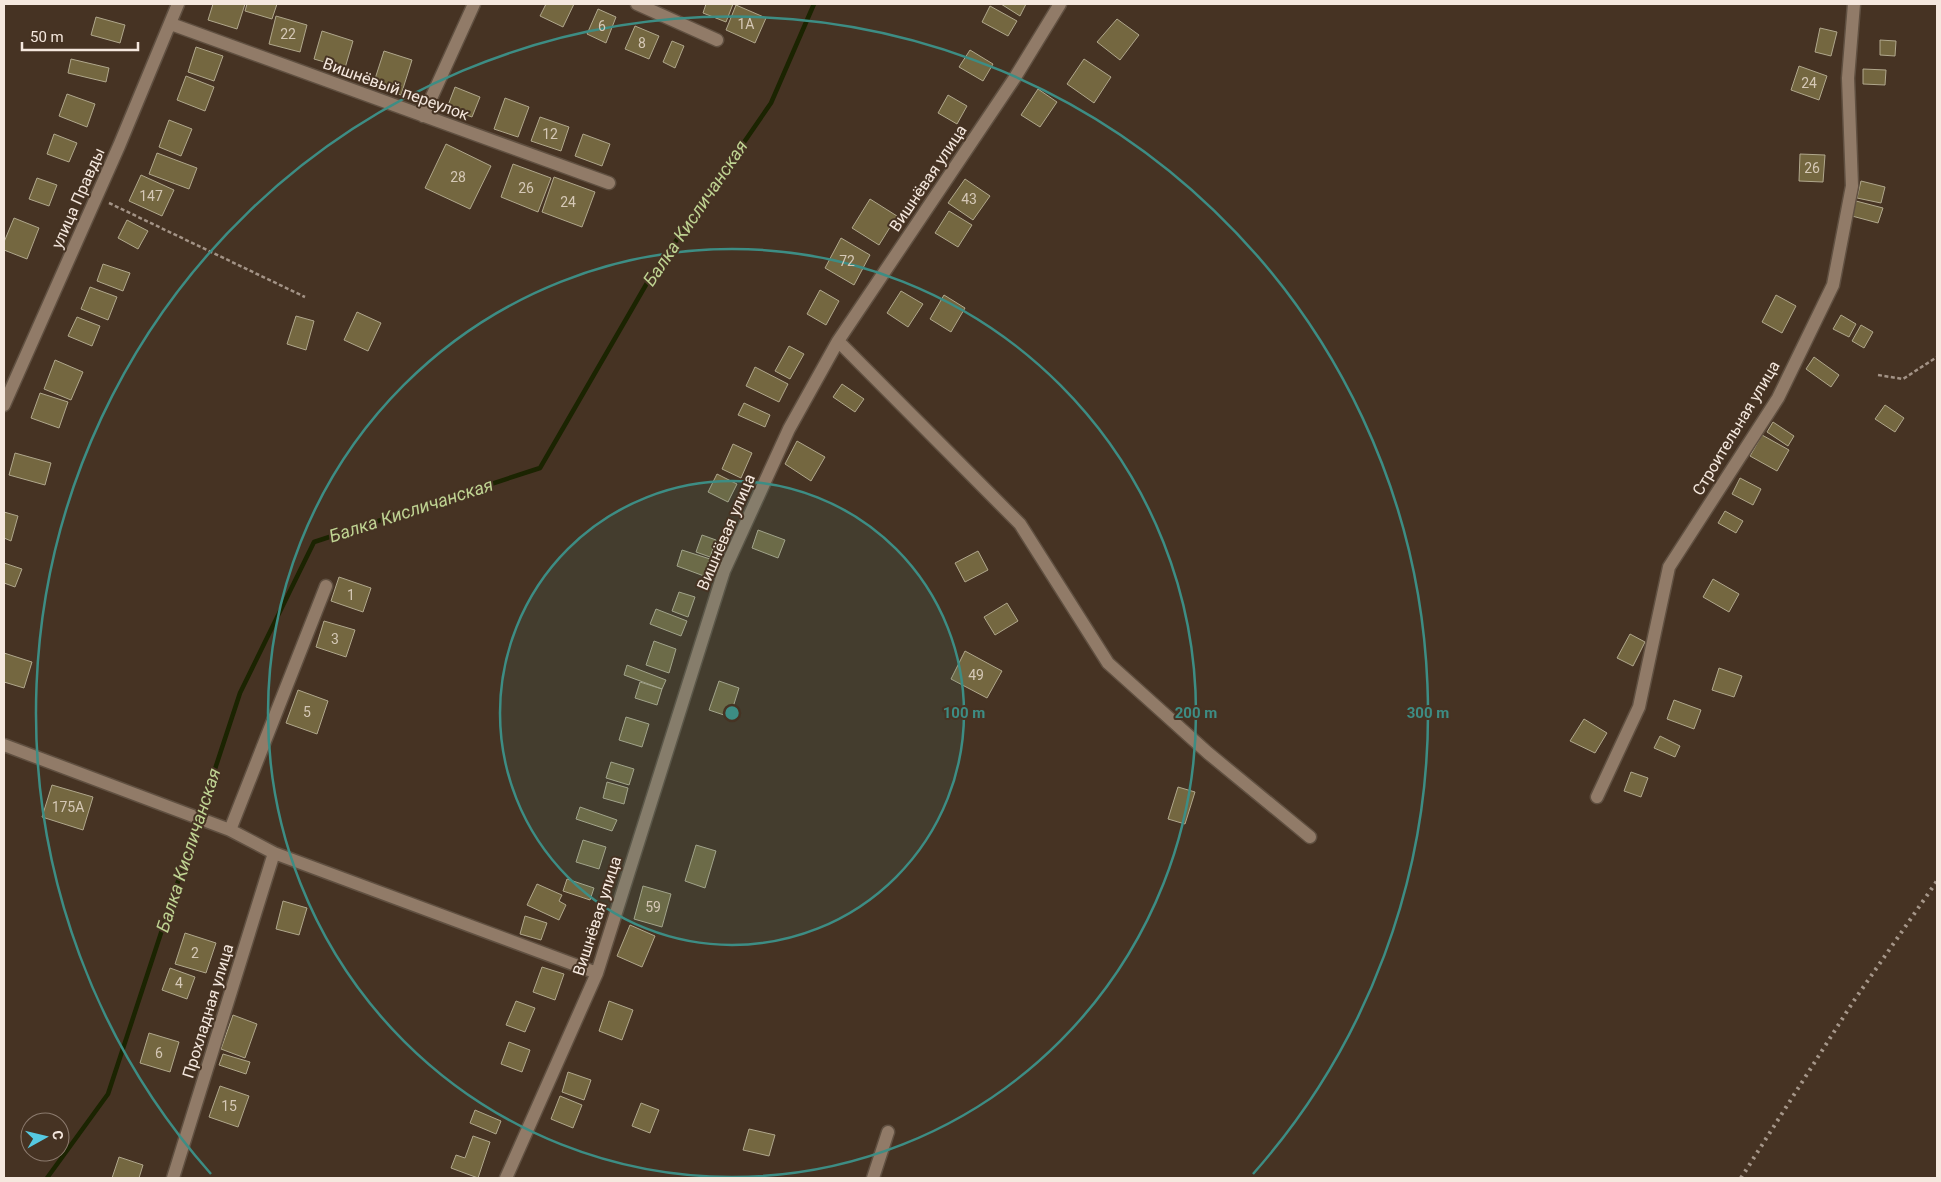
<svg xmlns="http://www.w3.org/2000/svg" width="1941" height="1182" font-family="Roboto,sans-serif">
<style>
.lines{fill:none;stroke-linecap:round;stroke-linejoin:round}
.stream{stroke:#1b2401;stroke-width:4.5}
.building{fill:#746740;stroke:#b0a78c}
.minor-casing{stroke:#605041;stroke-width:15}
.path{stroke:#a39386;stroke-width:2.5;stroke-dasharray:4 2.5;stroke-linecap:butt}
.minor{stroke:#917b68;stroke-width:12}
.rail{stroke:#a6978a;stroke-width:4;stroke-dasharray:2.5 5;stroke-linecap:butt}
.ring{fill:none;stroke:#3d8d84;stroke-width:2.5}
.labels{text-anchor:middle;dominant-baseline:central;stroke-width:4;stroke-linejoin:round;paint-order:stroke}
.number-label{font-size:14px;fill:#d5c8b6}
.street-label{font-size:16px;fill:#f5e8de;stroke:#463323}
.water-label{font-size:18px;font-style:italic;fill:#bfd392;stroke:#463323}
.centre{fill:#3d8d84;stroke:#463323;stroke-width:2.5}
.ring-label{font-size:15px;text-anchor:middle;font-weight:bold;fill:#3d8d84;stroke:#463323;stroke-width:4;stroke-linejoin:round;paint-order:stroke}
</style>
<rect width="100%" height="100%" fill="#463323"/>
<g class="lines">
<path class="stream" d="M47 1178 108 1094 240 693 314 542 540 468 647 283 771 103 814 4"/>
</g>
<path class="building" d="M213 4H245L237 29 208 20Z
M247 4H277L272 19 245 11Z
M546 4H574L563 27 540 16Z
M706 4H733L726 22 703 13Z
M1001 4H1026L1020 16Z
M736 5 766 18 755 43 726 30Z
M990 6 1017 21 1008 36 982 22Z
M598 9 616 17 606 43 587 34Z
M276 16 307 25 300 52 269 44Z
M96 17 125 25 120 43 91 35Z
M1117 19 1139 35 1120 60 1097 42Z
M635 26 659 36 649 59 625 49Z
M1820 28 1837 32 1831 56 1815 52Z
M322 31 353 41 345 68 314 59Z
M1880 40 1896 41 1895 56 1880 55Z
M672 41 684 46 675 68 663 62Z
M196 47 223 56 214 81 188 72Z
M970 50 993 64 983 81 959 67Z
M384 51 412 60 401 95 373 85Z
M71 59 109 68 106 82 68 73Z
M1084 59 1111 77 1094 103 1067 84Z
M1799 66 1827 76 1819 100 1791 90Z
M1863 69 1886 70 1885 85 1863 84Z
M186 76 214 87 205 111 177 100Z
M455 87 480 97 472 117 447 108Z
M1038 89 1057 102 1040 127 1021 115Z
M67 94 95 104 87 127 59 116Z
M948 95 967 106 957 124 938 113Z
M505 98 529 107 518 137 494 129Z
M540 117 569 127 561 151 531 141Z
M169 120 192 129 181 156 159 147Z
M54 134 77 143 69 162 47 154Z
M583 134 610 144 602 166 575 156Z
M446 144 491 166 470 209 425 188Z
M157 153 197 168 189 189 149 174Z
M1800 154 1825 155 1823 182 1799 181Z
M513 164 551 178 538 212 501 197Z
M141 175 174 190 162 216 129 201Z
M554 177 595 192 582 227 542 212Z
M37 178 57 185 49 206 29 199Z
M965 179 990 196 973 220 948 203Z
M1861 181 1885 187 1881 203 1857 198Z
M870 199 897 216 879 245 852 228Z
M1856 201 1883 208 1878 223 1852 216Z
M949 211 972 225 958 247 935 233Z
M14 218 39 228 27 259 4 250V242Z
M127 220 148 231 138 249 118 238Z
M841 238 870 255 854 285 825 268Z
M103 264 130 273 123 291 97 281Z
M90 287 117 297 108 320 81 309Z
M820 290 839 301 826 325 807 314Z
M901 291 923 304 908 327 887 313Z
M944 295 965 308 951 332 930 319Z
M1776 295 1796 306 1782 333 1762 322Z
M357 312 381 323 368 351 344 340Z
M1841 315 1856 324 1849 337 1833 329Z
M296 316 314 321 306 350 287 344Z
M77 317 100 326 92 346 68 336Z
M1861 325 1873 332 1864 348 1852 341Z
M789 346 804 354 790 379 775 371Z
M1814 357 1839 375 1831 387 1806 369Z
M55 360 83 372 71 400 44 389Z
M755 367 788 384 779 402 746 386Z
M842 384 864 399 855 412 833 397Z
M40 393 68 402 59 428 31 418Z
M744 403 770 415 765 427 738 415Z
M1885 405 1904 418 1895 432 1875 419Z
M1773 422 1794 436 1788 446 1767 432Z
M1762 435 1789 450 1777 471 1750 456Z
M797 441 825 457 811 481 785 464Z
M733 444 752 453 741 478 722 469Z
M15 453 51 463 45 485 9 475Z
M717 474 737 484 728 502 708 492Z
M1740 478 1761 489 1753 505 1732 494Z
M1725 511 1743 521 1736 533 1718 523Z
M4 512 18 516 11 541 4 538Z
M758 530 785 540 778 558 752 548Z
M702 535 716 540 710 557 696 552Z
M682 550 710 559 704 576 677 566Z
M978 551 988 570 965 582 955 563Z
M4 563 22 569 15 587 4 583Z
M339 577 371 588 363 612 331 601Z
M1713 579 1739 594 1729 612 1703 597Z
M679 592 695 597 688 617 672 611Z
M1007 603 1018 621 995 635 984 617Z
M656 609 687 621 681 636 650 624Z
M324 621 355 630 346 657 316 647Z
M1630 634 1645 642 1633 666 1617 658Z
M654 641 676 649 669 673 646 665Z
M965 651 1002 671 987 698 951 679Z
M4 653 32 662 24 688 4 682Z
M627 665 666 680 662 689 624 675Z
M1719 668 1742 676 1734 697 1712 690Z
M719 681 739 688 730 717 709 710Z
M640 682 662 689 657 705 635 698Z
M298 690 328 701 317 734 286 723Z
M1674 700 1701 710 1694 729 1667 719Z
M626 717 649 724 642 747 619 740Z
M1584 719 1607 733 1595 753 1570 741Z
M1660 736 1680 746 1675 757 1654 748Z
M611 762 634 769 629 785 606 778Z
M1631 772 1648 778 1641 797 1624 791Z
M607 782 628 788 624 804 603 798Z
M52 785 93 797 83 830 42 817Z
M1178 787 1195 792 1185 824 1168 819Z
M580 807 617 820 612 831 576 819Z
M583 840 606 847 599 869 576 862Z
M696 845 716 851 705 888 685 881Z
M567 879 594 888 590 900 563 891Z
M537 884 562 895 559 901 566 905 559 920 527 905Z
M643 886 671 894 662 927 634 919Z
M283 901 307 908 299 935 276 929Z
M525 916 547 923 541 940 520 934Z
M630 925 655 936 642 967 617 956Z
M185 933 216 943 206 973 175 964Z
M542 967 564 974 555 1000 533 992Z
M170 968 195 977 187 999 162 990Z
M516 1001 535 1008 525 1032 506 1025Z
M609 1001 633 1010 622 1040 599 1031Z
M233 1015 257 1024 245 1058 221 1049Z
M149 1033 179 1042 170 1072 140 1063Z
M509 1042 530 1050 522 1072 501 1064Z
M223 1054 250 1062 246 1074 219 1065Z
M568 1072 591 1080 584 1100 562 1092Z
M220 1086 249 1096 238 1127 209 1117Z
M560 1096 582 1105 573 1128 551 1119Z
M641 1103 659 1110 650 1133 632 1126Z
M475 1110 501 1121 496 1134 470 1123Z
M749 1129 775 1135 769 1156 743 1150Z
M473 1136 490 1142 478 1178 451 1168 456 1155 465 1158Z
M119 1157 143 1165 139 1178H112Z"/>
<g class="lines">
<g class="minor-casing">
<path id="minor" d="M637 4 717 40
M171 24 609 183
M423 116 474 4
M838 341 1020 524 1108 663 1208 753 1310 837
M4 405 119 146 178 4
M4 745 230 830 274 853 597 973
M1597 797 1639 707 1669 567 1778 398 1833 285 1852 186 1848 78 1854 4
M230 830 326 586
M173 1178 274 853
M506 1178 597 973 724 571 789 429 838 341 1014 79 1060 4
M873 1178 888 1132"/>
</g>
<path class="path" d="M109 203 305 297
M1878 375 1903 379 1937 357"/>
<use href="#minor" class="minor"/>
<path class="rail" d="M1741 1178 1853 1002 1937 881"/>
</g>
<circle cx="732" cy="713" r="232" fill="#3d8d84" fill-opacity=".12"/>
<g class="ring">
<circle cx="732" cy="713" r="232"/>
<circle cx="732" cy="713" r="464"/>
<path d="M211 1174A696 696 0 1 1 1253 1174"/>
</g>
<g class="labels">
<g class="number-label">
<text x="746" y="24">1А</text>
<text x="602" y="26">6</text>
<text x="288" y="34">22</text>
<text x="642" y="43">8</text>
<text x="1809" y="83">24</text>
<text x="550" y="134">12</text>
<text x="1812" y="168">26</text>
<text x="458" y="177">28</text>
<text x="526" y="188">26</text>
<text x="151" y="196">147</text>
<text x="969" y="199">43</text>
<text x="568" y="202">24</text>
<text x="847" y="261">72</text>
<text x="351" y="595">1</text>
<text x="335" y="639">3</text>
<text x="976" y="675">49</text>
<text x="307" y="712">5</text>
<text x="68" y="807">175А</text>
<text x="653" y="907">59</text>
<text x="195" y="953">2</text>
<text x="179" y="983">4</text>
<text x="159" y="1053">6</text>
<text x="229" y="1106">15</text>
</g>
<g class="street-label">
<text transform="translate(396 89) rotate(20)">Вишнёвый переулок</text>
<text transform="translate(928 178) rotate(-56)">Вишнёвая улица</text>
<text transform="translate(78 198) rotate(-66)">улица Правды</text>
<text transform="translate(1736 428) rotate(-59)">Строительная улица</text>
<text transform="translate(726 532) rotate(-67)">Вишнёвая улица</text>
<text transform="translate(597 916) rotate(-72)">Вишнёвая улица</text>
<text transform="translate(208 1011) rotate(-73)">Прохладная улица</text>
</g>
<g class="water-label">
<text transform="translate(695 213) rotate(-56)">Балка Кисличанская</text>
<text transform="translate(411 510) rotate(-18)">Балка Кисличанская</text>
<text transform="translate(188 850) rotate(-72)">Балка Кисличанская</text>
</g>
</g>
<circle cx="732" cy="713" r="8" class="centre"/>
<g class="ring-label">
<text x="964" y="718">100 m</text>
<text x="1196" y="718">200 m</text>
<text x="1428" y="718">300 m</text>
</g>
<rect width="1941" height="1182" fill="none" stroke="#f5e8de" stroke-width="10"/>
<g transform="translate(45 1137) rotate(82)"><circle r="24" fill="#463323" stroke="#8c7b6e"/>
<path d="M0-4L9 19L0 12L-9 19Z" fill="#56c9e1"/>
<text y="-8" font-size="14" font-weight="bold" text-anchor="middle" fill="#f5e8de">С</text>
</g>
<path d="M22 42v8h116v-8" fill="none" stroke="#f5e8de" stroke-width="2.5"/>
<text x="30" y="42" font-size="15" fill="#f5e8de" stroke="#463323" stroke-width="4" paint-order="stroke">50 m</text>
</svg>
